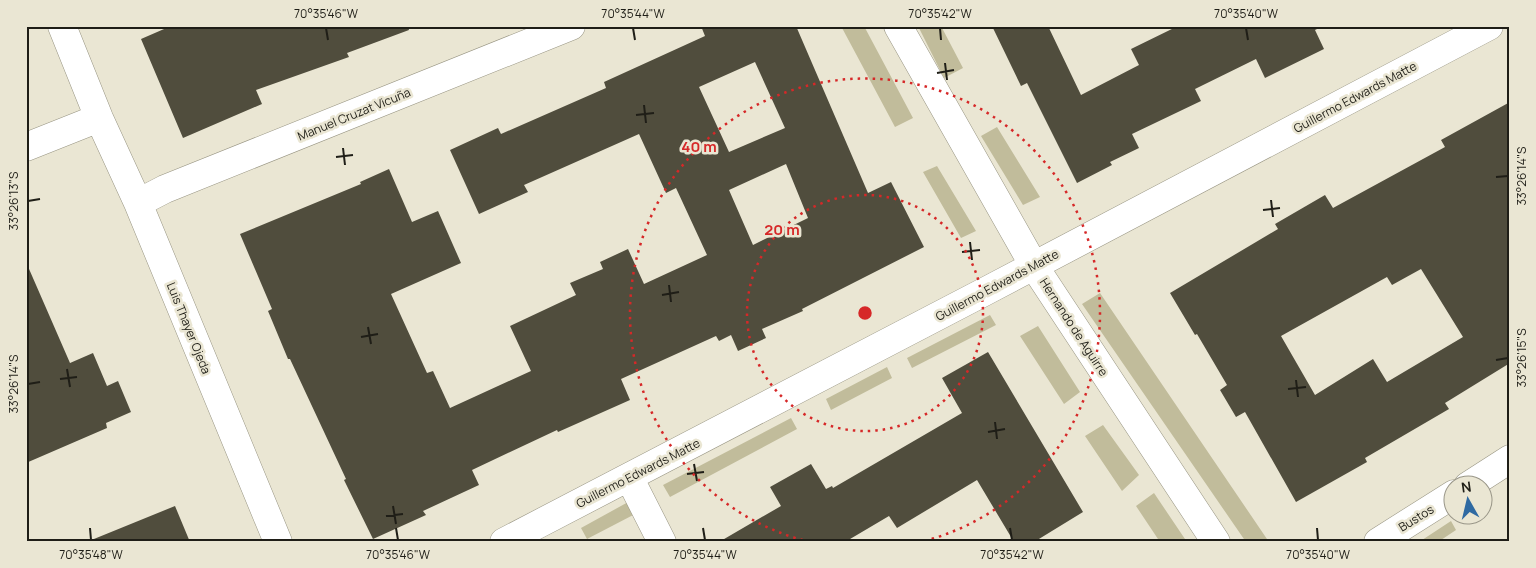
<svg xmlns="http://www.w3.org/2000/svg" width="1536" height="568" font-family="Manrope,sans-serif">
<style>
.green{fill:#c1bc9b}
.building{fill:#504d3d;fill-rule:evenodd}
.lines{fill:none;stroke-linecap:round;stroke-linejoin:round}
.minor-casing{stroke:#989583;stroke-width:29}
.minor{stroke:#fff;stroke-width:28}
.ticks{fill:none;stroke:#1f1e17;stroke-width:2}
.ring{fill:none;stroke:#d62828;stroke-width:2.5;stroke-dasharray:2.5 5}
.labels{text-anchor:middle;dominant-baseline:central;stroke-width:5;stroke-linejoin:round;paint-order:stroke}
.street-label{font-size:12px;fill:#1f1e17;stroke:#eae6d3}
.centre{fill:#d62828;stroke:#eae6d3;stroke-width:2.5}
.ring-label{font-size:15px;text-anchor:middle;font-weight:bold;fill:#d62828;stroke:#eae6d3;stroke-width:5;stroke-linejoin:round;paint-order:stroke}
.neatline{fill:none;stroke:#1f1e17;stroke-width:2}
.ticks-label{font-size:12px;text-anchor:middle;fill:#1f1e17}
</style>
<rect width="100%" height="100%" fill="#eae6d3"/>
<path class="green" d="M841 26H864L913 118 895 127Z
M918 26H941L963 68 944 78Z
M997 127 1040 197 1023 205 981 136Z
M937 166 976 231 961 238 923 172Z
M1100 293 1269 542H1246L1082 304Z
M990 315 996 325 912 368 907 358Z
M1038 326 1080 392 1064 404 1020 336Z
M887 367 892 378 831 410 826 399Z
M791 418 797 429 670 497 663 485Z
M1103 425 1139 475 1122 491 1085 436Z
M1154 493 1187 542H1160L1136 506Z
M630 501 637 513 587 539 581 528Z
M1451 521 1456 530 1438 542H1419Z"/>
<path class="building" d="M171 26H408L409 30 347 53 349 57 256 90 262 104 183 138 141 39Z
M701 26H796L868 193 891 182 924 247 802 309 803 311 762 329 766 338 738 351 731 335 719 341 716 336 621 379 630 400 558 432 557 430 472 470 479 485 423 511 426 515 373 539 344 480 346 479 290 359H288L268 311 272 309 240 234 361 184 360 182 389 169 412 222 438 211 461 263 391 294 427 373 433 371 450 408 531 371 510 326 576 295 570 283 603 269 600 262 628 249 644 284 707 255 676 188 666 193 639 134 524 185 528 192 479 214 450 150 498 128 501 134 606 88 604 82 705 36ZM755 62 785 128 729 152 699 87ZM786 164 808 218 753 245 729 190Z
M992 26H1048L1081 95 1139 65 1131 49 1178 26H1323L1315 30 1324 49 1265 78 1256 59 1195 89 1201 101 1132 134 1139 148 1110 162 1112 165 1077 183 1027 83 1021 86Z
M1510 102V363L1445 403 1449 409 1365 458 1367 462 1296 502 1245 412 1236 417 1220 390 1227 385 1197 334 1195 335 1170 293 1278 229 1275 224 1325 195 1333 208 1445 147 1441 140ZM1421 269 1463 337 1387 382 1373 359 1315 395 1281 336 1387 277 1392 285Z
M26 262 70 363 93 353 107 386 118 381 131 412 106 423 107 428 26 463Z
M988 352 1083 512 1034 542H1014L977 480 897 528 889 516 845 542H719L781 506 770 487 811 464 826 489 832 486 833 488 962 413 942 378Z
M175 506 190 542H90L89 541Z"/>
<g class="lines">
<g class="minor-casing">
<path id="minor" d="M62 26 99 118 138 203 278 542
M898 26 1034 266 1216 542
M26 147 99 118
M138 203 165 189 571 26
M629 477 662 542
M1468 486 1510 459
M504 542 984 292 1489 26
M1378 542 1454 494"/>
</g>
<use href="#minor" class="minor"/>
</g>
<path class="ticks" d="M326 28 328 40M633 28 635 40M940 28 941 40M1246 28 1248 40M945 63 947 80M937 73 954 70M644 105 646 123M636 115 654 113M343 148 345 165M336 157 353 155M1496 177 1508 176M1271 200 1273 217M28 201 40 199M1263 210 1280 208M970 242 972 260M962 252 980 250M669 285 671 302M662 295 679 292M368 327 371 344M361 337 378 334M1496 360 1508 358M67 369 70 387M60 379 77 377M1296 380 1298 397M28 384 40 382M1288 389 1306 387M995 422 997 439M988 432 1005 429M694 464 697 481M687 474 704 472M393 506 396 524M386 516 403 514M90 528 91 540M396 528 398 540M703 528 705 540M1010 528 1012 540M1317 528 1318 540"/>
<g class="ring">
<circle cx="865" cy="313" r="118"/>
<path d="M810 542A235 235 0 1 1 920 542"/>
</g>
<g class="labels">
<g class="street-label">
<text transform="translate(1355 97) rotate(-28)">Guillermo Edwards Matte</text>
<text transform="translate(354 114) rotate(-22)">Manuel Cruzat Vicuña</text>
<text transform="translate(997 285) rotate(-28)">Guillermo Edwards Matte</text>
<text transform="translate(1074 327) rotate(57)">Hernando de Aguirre</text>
<text transform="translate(189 328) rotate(68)">Luis Thayer Ojeda</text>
<text transform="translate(638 473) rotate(-27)">Guillermo Edwards Matte</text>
<text transform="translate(1416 518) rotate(-32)">Bustos</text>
</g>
</g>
<circle cx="865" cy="313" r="8" class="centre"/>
<g class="ring-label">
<text x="699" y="152">40 m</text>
<text x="782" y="235">20 m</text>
</g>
<rect width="1536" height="568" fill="none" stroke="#eae6d3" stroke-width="55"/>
<g transform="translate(1468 500) rotate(352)"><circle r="24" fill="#eae6d3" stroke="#999688"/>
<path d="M0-4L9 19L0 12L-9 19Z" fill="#2f6aa2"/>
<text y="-8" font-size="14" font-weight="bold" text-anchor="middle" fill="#1f1e17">N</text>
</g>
<rect x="28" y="28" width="1480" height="512" class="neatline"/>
<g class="ticks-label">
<text x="326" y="18">70°35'46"W</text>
<text x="633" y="18">70°35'44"W</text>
<text x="940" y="18">70°35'42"W</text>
<text x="1246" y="18">70°35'40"W</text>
<text transform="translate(1522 176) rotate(-90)" y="4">33°26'14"S</text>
<text transform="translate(14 201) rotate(-90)" y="4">33°26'13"S</text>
<text transform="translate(1522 358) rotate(-90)" y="4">33°26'15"S</text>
<text transform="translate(14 384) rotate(-90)" y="4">33°26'14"S</text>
<text x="91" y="559">70°35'48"W</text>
<text x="398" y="559">70°35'46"W</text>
<text x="705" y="559">70°35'44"W</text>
<text x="1012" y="559">70°35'42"W</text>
<text x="1318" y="559">70°35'40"W</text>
</g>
</svg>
